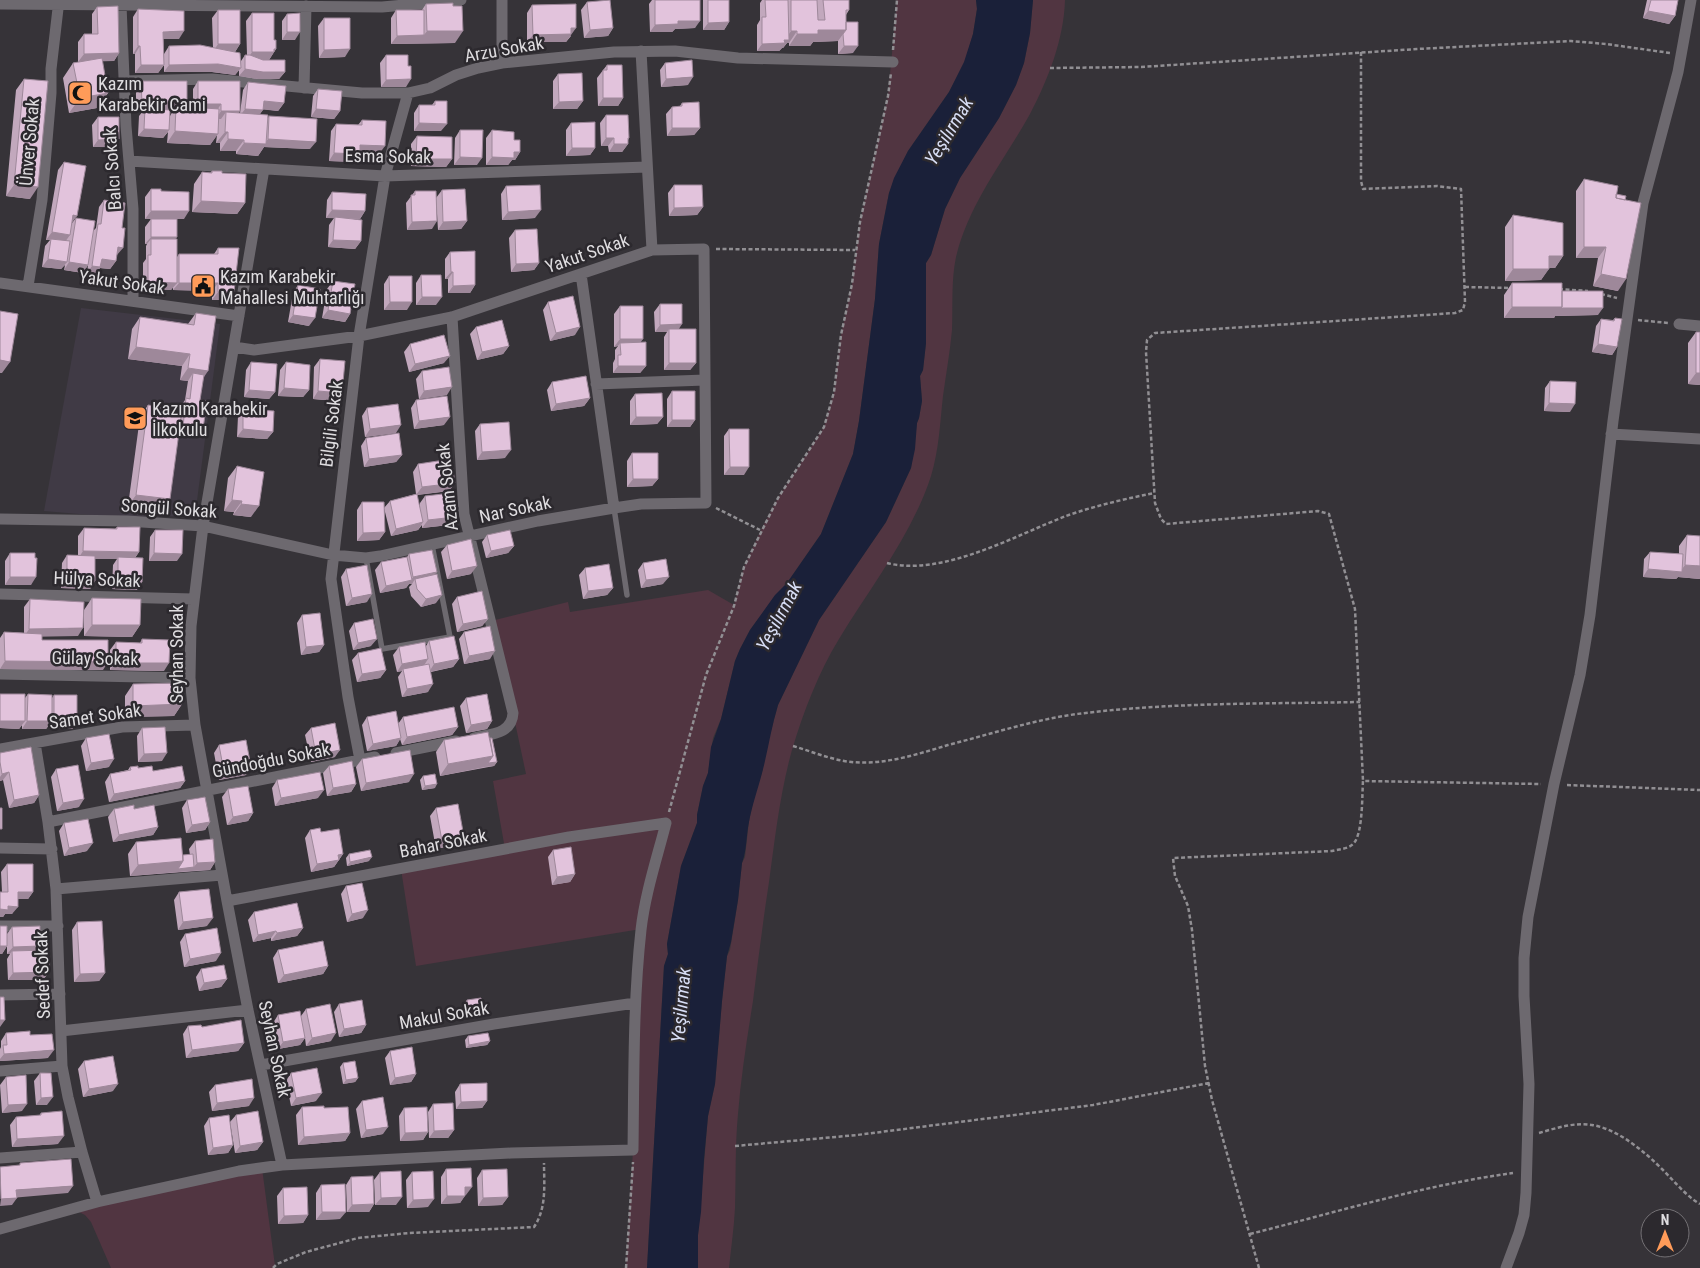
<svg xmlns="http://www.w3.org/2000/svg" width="1700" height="1268" font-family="'Roboto Condensed',sans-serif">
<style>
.built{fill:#403a45}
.green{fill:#513541}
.water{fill:#1a2039}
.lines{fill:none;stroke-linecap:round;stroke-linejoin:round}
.path{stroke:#918f93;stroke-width:2.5;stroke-dasharray:4 2.5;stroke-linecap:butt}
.lane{stroke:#6d696f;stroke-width:5.5}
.street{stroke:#6d696f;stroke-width:11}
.wall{fill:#c2a8bd;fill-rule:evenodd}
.shaded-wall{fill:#9e889a}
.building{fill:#e2c3dc;stroke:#9e889a}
.labels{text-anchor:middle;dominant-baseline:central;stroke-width:5;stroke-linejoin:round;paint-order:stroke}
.street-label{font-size:18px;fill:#dfdde0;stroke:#2c292e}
.poi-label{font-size:18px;fill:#dfdde0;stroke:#2c292e;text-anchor:start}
.water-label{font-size:19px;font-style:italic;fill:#d8def5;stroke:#2c292e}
</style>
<rect width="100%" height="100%" fill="#363338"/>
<path class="built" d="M81 308 220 324 195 516 114 517 44 511Z"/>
<path class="green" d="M897 0H976L977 9 973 34 965 62 949 92 908 151 889 193 879 244 875 299 859 421 853 454 821 534 787 583 775 596 750 630 740 649 735 661 721 719 713 738 708 773 703 786 697 815V823L681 866 667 944 668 954 664 966 647 1268H626L633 1150 641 929 416 966 401 869 505 849 493 781 526 774 513 713 491 621 568 602 570 612 708 590 734 605 744 567 761 530 778 498 824 427 834 392 841 335 852 284 860 222 888 96Z
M1033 0H1065C1064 39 1048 80 1030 114 1004 161 969 203 956 257 951 281 953 305 952 330 950 352 946 374 943 396 940 423 939 450 931 476 912 535 871 586 839 639 819 671 803 713 792 750 780 793 775 838 769 882 763 921 758 961 753 1001 747 1039 741 1076 738 1114 735 1145 736 1177 735 1208 734 1228 731 1248 729 1268H698V1235L708 1116 715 1084 722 1001 727 956 730 950 738 900 742 863 745 857 749 821 756 789 762 773 766 749 778 705 819 620 886 522 911 468 917 423 919 418 922 401 920 376 923 370 926 343V263L931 255 945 209 960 178 999 118 1016 85 1024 63 1030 33Z
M262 1168 275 1266 273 1268H111L91 1222 85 1215 73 1209Z"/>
<path class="water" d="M976 0H1033L1030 33 1024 63 1016 85 999 118 960 178 945 209 931 255 926 263V343L923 370 920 376 922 401 919 418 917 423 915 449 911 468 886 522 819 620 778 705C771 728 768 751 762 773 758 789 752 805 749 822 746 836 747 850 742 863L738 900 731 942 727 956 722 1001 715 1084 708 1116 704 1159 701 1212 698 1235V1268H647L664 966 668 954 667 944 681 866 697 823V815L703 786 708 773 711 747 721 719 735 661 740 649 750 630 775 595 787 583 821 534 853 454 859 421 875 299 879 244 889 193 894 178 908 151 949 92 964 62 973 34 977 9Z"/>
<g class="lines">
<path class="path" d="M893 50 897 0
M1361 52V181L1363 189 1437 186 1461 189 1465 302 1463 310 1455 313 1155 333 1147 340 1146 352 1155 503 1161 519 1166 524 1318 511 1329 514 1355 609 1363 781
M1050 68 1141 67 1417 49 1571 41 1606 44 1670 53
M716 249 855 250
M1465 287 1511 288
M1559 289 1588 291
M1601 294 1617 298
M1638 320 1668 323
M716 508 760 530
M887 563C942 577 1014 536 1066 516 1094 506 1125 499 1154 493
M793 746C810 751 827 758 844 761 879 767 915 755 948 745 991 734 1033 720 1077 714 1171 702 1266 704 1360 702
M1567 785 1700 790
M669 812 706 675 734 606 744 567 778 498 824 427 834 392 841 335 852 284 860 222 888 96 891 73
M1539 1133C1556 1128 1575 1122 1592 1125 1618 1129 1645 1152 1663 1170 1675 1182 1685 1195 1700 1204
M735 1146 857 1135 1093 1105 1209 1083
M1250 1234C1337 1212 1424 1185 1513 1173
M273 1268 277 1264 306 1252 358 1238 409 1233 534 1227C547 1208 544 1184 544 1163
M626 1268 633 1162
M1259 1268 1212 1100 1205 1066 1192 930 1188 906 1175 876 1173 858 1332 851C1340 849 1349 849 1354 843 1363 832 1362 795 1363 781L1541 784"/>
<path class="lane" d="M614 508 627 595
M366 558 382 649 450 637 432 545"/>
<path class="street" d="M502 0V63
M0 4 382 7 461 0
M121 5 126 126 133 209V301
M641 51 652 250
M124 81 212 79 362 93H408L430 88 456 75 478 68 502 63 614 52 675 51 738 58 893 62
M304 88 306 6
M129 161 385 176 647 167
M264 169 203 526 191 626 190 678 195 725 227 901 248 1010 282 1165
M581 274 614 508
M0 283 239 316
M28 286 42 200 51 93V69L59 0
M452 317 464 514 513 713C512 734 491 734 474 738
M1679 324 1700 326
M596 384 705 380
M1611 434 1700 439
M0 519 127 521 203 526 333 555 366 558 380 556 538 521 614 508 641 504 706 503 704 249 652 250 452 317 359 336 254 350 234 347
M0 594 193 599
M0 674 190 678
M35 743 48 822 56 889 62 1066 68 1097 82 1152 97 1202
M0 749 122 727 195 725
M396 753 456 741
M360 760 348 697 331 579 359 336 385 176 408 93
M48 822 375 757
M0 848 52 849
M56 889 222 875
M0 926H58
M0 995 60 994
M61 1031 248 1010
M261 1065 494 1024 635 1003
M0 1071 62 1066
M0 1158 82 1152
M0 1229 97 1202 239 1171 282 1165 511 1153 633 1150C634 1077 633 1003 641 930 645 894 657 858 666 823L569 837 227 901
M1506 1268 1519 1233 1524 1215 1526 1193 1529 1084 1524 996V958L1528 917 1554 784 1580 675 1590 615 1613 421 1643 203 1678 72 1691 0"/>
</g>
<path class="wall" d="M652 0H700L695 28 675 29 672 32H650L649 4Z
M703 0H729V22L724 30H703Z
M762 0H849V10L846 15V22L853 53 838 54V41L813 42 810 46H789V43H787L783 48H782L779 51H757V25L760 20V3Z
M1647 0H1678L1675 16 1669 24 1643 18Z
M587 2 613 28 608 36 584 38 581 10Z
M426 4 455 43 391 44V18L396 10H422Z
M532 5 571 36 566 42H527V13Z
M97 7 119 53 114 61H102L108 93 97 108 69 113 63 78 73 63 82 61 78 62V42L84 34H92V14Z
M138 9 179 39H163L164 65 158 73H135V54H133V17Z
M218 10 240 44 235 52 241 61 245 55H247L246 21 252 13 274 40 276 49 269 60H262L285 72 279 79H258L239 76V70L235 75 212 72H164V54L169 46 213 48 212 18Z
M287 14 295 40H282V21Z
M324 18 345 57 319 58 318 26Z
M386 55 408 66 406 87H381L380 63Z
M665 63 688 85 661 87 660 70Z
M607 65 623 98 618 106H598L597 78Z
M558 74 583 101 577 109H553V81Z
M24 79 30 199 6 196 16 90Z
M141 81 187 103 184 107H193V89L198 81 239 113H240L243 90 248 82 284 103 278 111 263 109 260 114 268 118 269 116 310 149 264 147 258 156 236 154V151H220V143H216L217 135 210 145 167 143 168 132 163 138 138 136 139 116 143 111H136V89ZM170 111H173L170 116Z
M318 89 340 111 334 119 311 117 313 96Z
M435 101 441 131H414V113L419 105H432Z
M682 103 700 128 694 135 667 136 666 114 672 107 680 106Z
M606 115 629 138 628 140V144L622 152H609L608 146H601L600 123Z
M98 117 119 139 113 147H93L92 125Z
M362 120 379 154 360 153V154L355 162 329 161 331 131 336 124 358 125Z
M571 123 595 148 590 155 566 156V130Z
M460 130 477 165H454L455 138Z
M492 130 514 140 520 152 515 160H512L508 165H486V138Z
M417 136 452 159 446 167 411 166V144Z
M64 162 72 223 76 218 93 231 96 228 99 207 104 200 117 255H116V261L110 269 100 268 95 274 87 273 88 265 83 273 64 270 65 265 61 269 42 267 45 246 50 240H46L58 170Z
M212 171 222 173 245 203 237 214 192 212 194 184 202 172 210 173Z
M1584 179 1616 194 1618 291 1593 286 1598 258H1576V191Z
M674 185 703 207 697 215 669 216 668 193Z
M506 186 535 218 502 220 501 194Z
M151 189 161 191 184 219H177L175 239 177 257 179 254H214L218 248 234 292 229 300H212V291L173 290V287L171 290H143V263L146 259V246L147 244H145V227L151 219H145V197Z
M442 190 467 221 461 229 438 230 436 198Z
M415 191 432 229 407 230 406 203Z
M332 192 365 211 360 219H347L361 241 355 249 328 247 329 225 334 218H326L327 200Z
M1513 215 1563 256 1555 268H1549L1541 280 1505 281V227Z
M515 230 539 263 534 270 511 272 509 238Z
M450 252 475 285 470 293H448V279H445V259Z
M421 275 436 305H416V283Z
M389 276 407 310H384V284Z
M333 281 350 314 345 322 322 318 327 289Z
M1512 283 1562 291 1598 315 1555 316 1554 318H1504V295Z
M298 285 309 326 288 322 293 293Z
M548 302 575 335 550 341 543 310Z
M660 304 679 329 696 363 690 370H664V337L667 332H655L654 312Z
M620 306 641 342 646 366 640 373H613V363L615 359V350L618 346 614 347V314Z
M196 313 203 378 200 400 198 437 179 434 162 511 128 506 140 417 148 405 181 410V406L185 400 188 381 180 380 182 366 128 359 132 329 140 317 188 324Z
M1615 318 1617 347 1612 355 1592 352 1596 326 1601 319 1613 320Z
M476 327 509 346 503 354 477 360 470 334Z
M1696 332H1700V385L1688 384V343Z
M410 344 444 363 409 372 404 352Z
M320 359 342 393 336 401 313 399 314 367Z
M251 362 275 392 269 399 244 397 246 370Z
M286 362 309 390 303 397 278 396 280 370Z
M422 371 447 395 419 399 416 379Z
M1550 381 1570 412 1544 411 1545 388Z
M552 382 590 398 584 406 551 411 547 390Z
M672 391 695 420 690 427H667V399Z
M635 394 663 417 657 424 630 425V401Z
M416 400 444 425 414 429 411 408Z
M367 408 396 433 365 437 362 416Z
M243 409 273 432 267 439 237 437 238 416Z
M480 424 505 458 477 460 475 431Z
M729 429 744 475H724V436Z
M366 438 402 455 396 462 364 467 361 446Z
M632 453 658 479 652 486 627 487V461Z
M418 464 455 483 449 491 417 495 420 509V503L425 496 455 517 449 525 422 528V525L418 530 391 536 384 508 390 501 416 494 413 472Z
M237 466 251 517 233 515 234 512 224 511 228 478Z
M362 502 385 532 379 540 357 541V510Z
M117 527 139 552 135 558 137 590 112 589 113 565 117 559H95V581L90 589 61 588 62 563 67 555H78V536L84 528 115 529Z
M155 530 177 561H149L150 537Z
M487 535 514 546 508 553 486 558 482 542Z
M1687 535 1700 579 1678 577 1676 579 1643 577 1644 559 1650 552 1679 554V546Z
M447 545 471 574 447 579 441 552Z
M10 553 35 558 31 585H5V561Z
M409 554 435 575 436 603 421 607 411 596 409 587 412 584H409L406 588 380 593 375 570 381 562 407 557Z
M643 563 663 584 641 588 638 570Z
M585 568 613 588 607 595 583 599 579 575Z
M346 569 367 602 346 606 341 577Z
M457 597 488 619 482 626 457 632 452 604Z
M92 598 140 625 132 637 84 636V610Z
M30 599 78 636H42V640L103 670 0 669V638L4 632 24 633V607Z
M302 615 324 645 319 652 301 655 297 623Z
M354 623 371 646 353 650 349 631Z
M464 632 490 659 464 664 459 639Z
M142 639 164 671 110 670V650L116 642 140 643Z
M429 641 459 659 453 667 431 672 428 692 402 697 398 677 402 671 397 672 393 655 399 647 426 646Z
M358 653 386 670 380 678 357 682 352 660Z
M133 684 182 704 174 716 125 717V696Z
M0 694 25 698 28 694 52 698 54 695 77 721 72 729H49V725L46 729H22V725L19 729 0 728Z
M466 698 492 721 487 729 466 733 460 706Z
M367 717 398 724 403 717 458 727 452 735 402 745 400 739 396 746 367 751 362 725Z
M142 728 162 761 138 762 137 736Z
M311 728 335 757 311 762 305 735Z
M86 738 109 767 86 771 81 746Z
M490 738 497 762 494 766 440 776 436 752 444 740Z
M219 745 246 775 219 780 214 753Z
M0 753 39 795 34 803 9 808 3 780 0 781Z
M362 759 409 782 361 791 356 767Z
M329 766 356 784 351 792 327 796 323 773Z
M130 767 153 771 185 781 180 788 109 802 105 782 110 774 128 770Z
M56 769 79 807 57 811 51 777Z
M423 776 435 788 422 790 420 780Z
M277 780 318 798 275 806 272 788Z
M228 789 253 813 248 821 227 825 222 797Z
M187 800 210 822 205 830 186 833 182 808Z
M436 808 464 837 459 844 436 849 430 816Z
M114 809H134L158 827 153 835 113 842 108 817Z
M64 823 87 851 64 856 59 831Z
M310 830 321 832 343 854 334 867 311 872 305 838Z
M195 841 215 862 210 870 130 876 128 854 136 842 183 855H190L189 849Z
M553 850 575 874 570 882 552 885 548 857Z
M349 854 369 861 347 866 346 858Z
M7 864 33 892 28 899H18L12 914H5L3 917H0V892H2L1 872Z
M346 886 363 918 347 922 341 894Z
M179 892 207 926 178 930 174 900Z
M254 912 303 928 297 936 271 941V938L253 942 248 920Z
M77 922 105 973 99 981 74 982 72 930Z
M12 927 47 959 49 972 43 980H8L7 959 10 954H7V946L2 954H0L7 934Z
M185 934 216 961 184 967 180 942Z
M278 950 328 966 323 974 278 983 273 958Z
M201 969 227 979 221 987 199 991 196 977Z
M467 1000 480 1014 466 1016 464 1004Z
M339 1004 366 1025 361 1033 339 1037 334 1012Z
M306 1009 331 1041 306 1046 305 1038 300 1045 278 1049 273 1023 278 1015 301 1016Z
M188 1026 202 1027 244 1043 238 1051 186 1058 183 1034Z
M6 1033 30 1035 48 1058 0 1061V1049L1 1047V1041Z
M468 1036 490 1041 487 1045 466 1048 465 1040Z
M390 1051 416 1074 411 1082 390 1085 385 1058Z
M84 1061 113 1091 83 1097 78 1069Z
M343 1063 358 1078 355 1082 343 1084 340 1067Z
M40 1073 47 1105H36L34 1081Z
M291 1073 316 1101 291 1106 286 1081Z
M6 1077 22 1111 2 1113 0 1085Z
M460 1084 487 1101 482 1108 456 1109 455 1092Z
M215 1085 249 1106 212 1111 209 1092Z
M362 1101 383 1134 361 1138 356 1109Z
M433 1104 454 1130 448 1138H429L428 1112Z
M302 1107 324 1108 350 1133 345 1141 298 1145 296 1115Z
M404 1108 428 1132 423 1140 400 1141 399 1116Z
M41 1113 58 1144 12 1147 10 1125 16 1117 39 1116Z
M236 1115 263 1142 257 1150 235 1153 230 1122Z
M209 1118 233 1145 228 1153 208 1155 204 1126Z
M446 1169 466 1195H465L460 1203 441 1204V1177Z
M482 1170 508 1197 502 1205 478 1206 477 1178Z
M380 1172 396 1205H375L374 1180Z
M412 1172 428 1207 407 1208 406 1180Z
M351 1177 374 1204 369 1212H347L346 1185Z
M321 1185 340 1219 316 1220V1193Z
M283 1188 308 1215 303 1223 278 1224 277 1196Z"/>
<path class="shaded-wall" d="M1648 11 1675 16 1669 24 1643 18Z
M678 21H700L695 28 675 29 672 32H650L655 25Z
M729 22 724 30H703L708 23Z
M571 28H576L566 42H527L533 35Z
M613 28 608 36 584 38 590 30Z
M818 30H846L838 41 813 42 810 46H789L797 34Z
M184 31 179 39H158L163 32Z
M427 31H463L455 43 391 44 397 36 424 35Z
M791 31H797L789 43H787L783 48H782L779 51H757L762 44 785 40Z
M287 32H300L295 40H282Z
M218 44H240L235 52H213Z
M138 46H140L135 54H133Z
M844 46H858L853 53 838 54Z
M276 49 269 60H247L252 52Z
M350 49 345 57 319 58 324 50Z
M119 53 114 61 78 62 84 54Z
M218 64 241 68 235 75 212 72H164L169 65Z
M141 65H164L158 73H135Z
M245 69 285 72 279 79H258L239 76Z
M693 77 688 85 661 87 666 79Z
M411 79 406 87H381L386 80Z
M108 93 97 108 69 113 80 98Z
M603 98H623L618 106H598Z
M264 101 284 103 278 111 258 109Z
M583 101 577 109H553L559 102Z
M142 103H187L182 111 176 106 173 111H145V108L143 111H136Z
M198 104H221L216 112H193Z
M245 109 263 110 257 118 240 116Z
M316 109 340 111 334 119 311 117Z
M221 111H240L235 119 226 112 221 119H216Z
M419 123 447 124 441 131H414Z
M672 128H700L694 135 667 136Z
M144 129 169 130 163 138 138 136Z
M175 131 218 134 210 145 167 143Z
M225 132H228L220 143H216Z
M606 138H614L608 146H601Z
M628 138H629L625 144H628L622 152H609L614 144Z
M119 139 113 147H93L98 140Z
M228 139 244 140 236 151H220Z
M268 139 316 142 310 149 264 147 258 156 236 154 244 143 264 144Z
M360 145 385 146 379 154 355 153Z
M572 148H595L590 155 566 156Z
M514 152H520L515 160H512L508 165H486L492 157Z
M334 153 360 154 355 162 329 161Z
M460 157 482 158 477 165H454Z
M416 159H452L446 167 411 166Z
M14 185 38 187 30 199 6 196Z
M201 201 245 203 237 214 192 212Z
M703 207 697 215 669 216 674 208Z
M332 210 365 211 360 219 326 218Z
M541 210 535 218 502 220 508 212Z
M151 211H189L184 219H145Z
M73 215 77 216 71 224Z
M437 221 432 229 407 230 412 222Z
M467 221 461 229 438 230 443 222Z
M52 232 70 235 65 242 51 239 50 240H46Z
M151 237H177L171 245 151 239 147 244H145Z
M333 240 361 241 355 249 328 247Z
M118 247 123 248 117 255 112 254Z
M1584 247H1606L1598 258H1576Z
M1549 256H1563L1555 268H1541Z
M48 259 67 262 61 269 42 267Z
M102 259 116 261 110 269 100 268 95 274 87 273 92 266Z
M69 262 88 265 83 273 64 270Z
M539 263 534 270 511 272 516 264Z
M1513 269H1549L1541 280 1505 281Z
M451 272H453L448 279H445Z
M1601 274 1626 279 1618 291 1593 286Z
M148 282 177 283 171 290H143Z
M179 283H218L212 291 173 290Z
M475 285 470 293H448L453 286Z
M218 292H234L229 300H212Z
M422 297H442L436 305H416Z
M390 302H412L407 310H384Z
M1512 307H1562L1603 308 1598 315 1555 316 1554 318H1504Z
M328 310 350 314 345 322 322 318Z
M293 315 315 318 309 326 288 322Z
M682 324 677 332 669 329 667 332H655L660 325Z
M580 327 575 335 550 341 556 333Z
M620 339H643L638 346 620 343 618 346 614 347Z
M1598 344 1617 347 1612 355 1592 352Z
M509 346 503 354 477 360 482 352Z
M136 347 190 354 182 366 128 359Z
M450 356 444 363 409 372 415 364Z
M0 360 10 362 2 373H0Z
M669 363H696L690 370H664Z
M618 366H646L640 373H613Z
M188 368 208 371 200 383 193 373 188 381 180 380Z
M1696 373H1700V385L1688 384Z
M452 387 447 395 419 399 424 391Z
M284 388 309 390 303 397 278 396Z
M249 390 275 392 269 399 244 397Z
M318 391 342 393 336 401 313 399Z
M590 398 584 406 551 411 556 404Z
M1549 403 1575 404 1570 412 1544 411Z
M450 417 444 425 414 429 419 421Z
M636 417H663L657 424 630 425Z
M672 420H695L690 427H667Z
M401 425 396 433 365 437 370 429Z
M183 427 203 429 198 437 177 434Z
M243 429 273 432 267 439 237 437Z
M511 450 505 458 477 460 482 452Z
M402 455 396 462 364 467 369 459Z
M730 467H749L744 475H724Z
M633 479H658L652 486 627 487Z
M455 483 449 491 416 495 422 487Z
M136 495 170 499 162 511 128 506Z
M232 500 242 501 234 512 224 511Z
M241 504 259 506 251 517 233 515Z
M455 517 449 525 422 528 428 520Z
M423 522 418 530 391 536 396 529Z
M385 532 379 540 357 541 363 533Z
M514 546 508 553 486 558 491 551Z
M83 551 139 552 134 559 118 557 117 559H78Z
M154 553 182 554 177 561H149Z
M1685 565 1700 566V579L1678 577 1676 579 1643 577 1648 569 1680 572Z
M477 566 471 574 447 579 452 571Z
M437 572 431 579H415L412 584H409L406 588 380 593 386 586 411 580 413 577Z
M10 577H36L31 585H5Z
M669 577 663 584 641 588 646 580Z
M67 581H95L90 589 61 588Z
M118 582H142L137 590 112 589Z
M613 588 607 595 583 599 588 591Z
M372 594 367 602 346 606 352 598Z
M442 595 436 603 421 607 426 599Z
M488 619 482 626 457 632 463 624Z
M92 625H140L132 637 84 636Z
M83 628 78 636 24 637 29 629Z
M377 639 371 646 353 650 358 643Z
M324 645 319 652 301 655 306 647Z
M495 651 490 659 464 664 469 656Z
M428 659 423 667 403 669 402 671 397 672 402 664Z
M459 659 453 667 429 672 434 664Z
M5 661 108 662 103 670 0 669Z
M116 663H169L164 671 110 670Z
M386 670 380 678 357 682 362 674Z
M433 684 428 692 402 697 407 689Z
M182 704 174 716 125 717 133 706Z
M0 721H25L19 729 0 728Z
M27 721H52L46 729H22Z
M54 721H77L72 729H49Z
M492 721 487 729 466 733 471 725Z
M458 727 452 735 402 745 407 737Z
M401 738 396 746 367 751 373 744Z
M340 750 335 757 311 762 316 755Z
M167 753 162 761 138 762 144 754Z
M493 756 485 767 440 776 448 764Z
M114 759 109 767 86 771 91 763Z
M497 762 494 766 485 767 488 763Z
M251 767 246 775 219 780 224 772Z
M9 772 3 780 0 781V777L2 774Z
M414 774 409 782 361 791 366 783Z
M185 781 180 788 109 802 114 794Z
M356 784 351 792 327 796 333 788Z
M437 784 435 788 422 790 425 786Z
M324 790 318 798 275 806 281 798Z
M39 795 34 803 9 808 14 800Z
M84 799 79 807 57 811 63 803Z
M253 813 248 821 227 825 233 817Z
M210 822 205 830 186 833 192 825Z
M158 827 153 835 113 842 119 835Z
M464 837 459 844 436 849 442 841Z
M93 843 87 851 64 856 69 848Z
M343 854 334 867 311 872 317 864 338 855Z
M372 857 369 861 347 866 350 862Z
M183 861 194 867 191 871 130 876 138 865Z
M215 862 210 870 191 871 197 863Z
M575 874 570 882 552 885 557 877Z
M18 892H33L28 899H12Z
M8 906 18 907 12 914H5L3 917H0V909Z
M368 910 363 918 347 922 352 914Z
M213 918 207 926 178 930 183 922Z
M303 928 297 936 271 941 277 933Z
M276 931 271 938 253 942 258 935Z
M0 946H7L2 954H0Z
M40 946 35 954 12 951 10 954H7L13 947Z
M221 953 216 961 184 967 190 959Z
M328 966 323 974 278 983 284 975Z
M49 972 43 980H8L13 973Z
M105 973 99 981 74 982 80 974Z
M227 979 221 987 199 991 204 983Z
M483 1010 480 1014 466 1016 468 1012Z
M0 1020H5L0 1027Z
M366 1025 361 1033 339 1037 344 1029Z
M336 1033 331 1041 306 1046 312 1038Z
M305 1038 300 1045 278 1049 283 1042Z
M490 1041 487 1045 466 1048 469 1045Z
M244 1043 238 1051 186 1058 192 1050Z
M54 1050 48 1058 0 1061V1059L4 1054Z
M416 1074 411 1082 390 1085 395 1078Z
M358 1078 355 1082 343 1084 346 1080Z
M118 1084 113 1091 83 1097 89 1089Z
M322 1093 316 1101 291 1106 296 1098Z
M53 1097 47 1105H36L41 1098Z
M254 1098 249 1106 212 1111 217 1103Z
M487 1101 482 1108 456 1109 461 1102Z
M27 1104 22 1111 2 1113 8 1105Z
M388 1127 383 1134 361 1138 366 1130Z
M454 1130 448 1138H429L434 1131Z
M428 1132 423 1140 400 1141 405 1133Z
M350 1133 345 1141 298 1145 304 1137Z
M64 1136 58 1144 12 1147 17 1139Z
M263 1142 257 1150 235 1153 240 1146Z
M233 1145 228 1153 208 1155 213 1148Z
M73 1186 68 1193 11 1198 16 1190Z
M465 1187H472L466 1195H460Z
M447 1196H465L460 1203 441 1204Z
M402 1197 396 1205H375L381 1198Z
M508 1197 502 1205 478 1206 483 1198Z
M17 1198 12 1205 0 1206 1 1199Z
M434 1199 428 1207 407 1208 413 1200Z
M374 1204 369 1212H347L352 1205Z
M322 1212H346L340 1219 316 1220Z
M308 1215 303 1223 278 1224 284 1216Z"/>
<path class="building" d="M610 0 613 28 590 30 587 2Z
M655 0H700V21H678V24L655 25Z
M708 0H729V22L708 23Z
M765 0H788L789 40H784L785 43 762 44V17H766Z
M791 0H817L818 20H825L823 0H849V10H846V30H818V34H797V31H791Z
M1651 0H1678L1675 16 1648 11Z
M453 3V6H462L463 31H427L426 4Z
M576 4V28H571V34L533 35 532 5Z
M118 6 119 53 84 54V34H98L97 7Z
M138 9 184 11V31L163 32 164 65H141L140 46H138Z
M218 10H240V44H218Z
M396 10H424V35L397 36Z
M252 13H274V40H276V49H274V52H252Z
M300 13V32H287V14Z
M324 18H350V49L324 50Z
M846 22H858V46H844L843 34 846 30Z
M200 45 240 53 241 68 218 64 169 65V46Z
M245 55H250L263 60H285V72H263L245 69Z
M386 55H408V66H411V79L386 80Z
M102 58 108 93 80 98 73 63Z
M692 60 693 77 666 79 665 63Z
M607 65H622L623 98H603V70H607Z
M582 73 583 101 559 102 558 74Z
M24 79 48 81 38 187 14 185Z
M141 81H187V103H142Z
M198 81H240V111H221V104H198Z
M248 82 286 86 284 103 264 101 263 110 245 109Z
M318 89 342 91 340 111 316 109Z
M435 101H447V124L419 123V105H435Z
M699 102 700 128H672V107L682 106V103Z
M176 106 219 109 218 134 175 131Z
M145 108 170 110 169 130 144 129Z
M226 112 268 115 266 144 244 143V140L228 139V132H225Z
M606 115H628L629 138H628V144H614V138H606Z
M269 116 317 119 316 142 268 139Z
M98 117H119V139L98 140Z
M362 120 386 121 385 146 360 145V154L334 153 336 124 362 125Z
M595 122V148H572L571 123Z
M460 130H483L482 158 460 157Z
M492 130 514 132V140H520V152H514V158L492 157Z
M417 136 452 137V159H416Z
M64 162 86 166 77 216 73 215 70 235 52 232Z
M212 171H222V173L246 174 245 203 201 201 202 172 212 173Z
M1584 179 1618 186 1616 198 1641 203 1626 279 1601 274 1606 247H1584Z
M540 185 541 210 508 212 506 186Z
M674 185H702L703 207 674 208Z
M151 189H161V191L189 192V211H151Z
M465 189 467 221 443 222 442 190Z
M415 191H436L437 221 412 222 411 195H415Z
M332 192 366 194 365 211 332 210Z
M1616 194 1626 196 1625 200 1616 198Z
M104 200 125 203 122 228H125L123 248 118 247 116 261 102 259 100 267 92 266 98 224H101Z
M1513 215 1563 223V256H1549V269H1513Z
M335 217 362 220 361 241 333 240Z
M76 218 95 221 88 265 69 262Z
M151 219H177V237H151Z
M537 229 539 263 516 264 515 230Z
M51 239 70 241 67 262 48 259Z
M151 239H177V283L148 282V255H151Z
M218 248H239L234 292H218V283H179V254H218Z
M475 251V285L453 286V272H451L450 252Z
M421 275H441L442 297H422Z
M389 276H412V302H390Z
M333 281 355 284 350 314 328 310Z
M1512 283H1562V307H1512Z
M298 285 320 289 315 318 293 315Z
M1562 291H1603V308H1561L1562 307Z
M573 296 580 327 556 333 548 302Z
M660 304H682V324L660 325Z
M620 306H643V339H620Z
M0 311 18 314 10 362 0 360Z
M196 313 216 316 208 371 188 368 190 354 136 347 140 317 194 325Z
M1615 318 1622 319 1617 347 1598 344 1601 319 1614 321Z
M502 320 509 346 482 352 476 327Z
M669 329H696V363H669Z
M1696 332H1700V373H1696Z
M444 335 450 356 415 364 410 344Z
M646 342V366H618V355H621L620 343Z
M320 359 345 361 342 393 318 391Z
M251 362 277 364 275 392 249 390Z
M286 362 310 365 309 390 284 388Z
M449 367 452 387 424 391 422 371Z
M193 373 204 375 200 400 207 401 203 429 183 427 186 398 190 399Z
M586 376 590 398 556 404 552 382Z
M1550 381 1576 382 1575 404 1549 403Z
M672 391H695V420H672Z
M662 393 663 417H636L635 394Z
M447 396 450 417 419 421 416 400Z
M398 404 401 425 370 429 367 408Z
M148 405 182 410 170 499 136 495Z
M243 409 274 411 273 432 243 429Z
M509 422 511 450 482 452 480 424Z
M729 429H749V467H730Z
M399 433 402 455 369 459 366 438Z
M632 453H658V479H633Z
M451 459 455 483 422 487 418 464Z
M237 466 264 472 259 506 241 504 242 501 232 500Z
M452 493 455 517 428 520 425 496Z
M417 494 423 522 396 529 390 501Z
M362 502H384L385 532 363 533Z
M117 527H140L139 552 83 551 84 528 117 529Z
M155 530H183L182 554 154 553Z
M510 530 514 546 491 551 487 535Z
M1687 535 1700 536V566L1685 565Z
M471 539 477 566 452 571 447 545Z
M432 550 437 572 413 577 409 554Z
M1650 552 1683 554 1682 572 1648 569Z
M10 553H35V558H37L36 577H10Z
M67 555 95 556V581H67Z
M118 557 143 558 142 582H118Z
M407 557 412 580 386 586 381 562Z
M666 559 669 577 646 580 643 563Z
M609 564 613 588 588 591 585 568Z
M367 565 372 594 352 598 346 569Z
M437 574 442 595 426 599 417 589 415 579Z
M482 591 488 619 463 624 457 597Z
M92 598 141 599 140 625H92Z
M30 599 84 602 83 628 29 629Z
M320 613 324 645 306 647 302 615Z
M373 619 377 639 358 643 354 623Z
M490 626 495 651 469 656 464 632Z
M4 632 42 634V640H108V662L5 661Z
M454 636 459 659 434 664 429 641Z
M142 639 170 640 169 663H116V642L142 643Z
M425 642 428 659 402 664 399 647Z
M381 648 386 670 362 674 358 653Z
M429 664 433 684 407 689 403 669Z
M181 683 182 704 133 706V684Z
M0 694H25V721H0Z
M28 694 52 695V721H27Z
M487 694 492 721 471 725 466 698Z
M54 695H77V721H54Z
M454 707 458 727 407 737 403 717Z
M396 711 401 738 373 744 367 717Z
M335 723 340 750 316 755 311 728Z
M165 727 167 753 144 754 142 728Z
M488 732 493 756 448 764 444 740Z
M109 734 114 759 91 763 86 738Z
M490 738H492L497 762 488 763 493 756Z
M246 740 251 767 224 772 219 745Z
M31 747 39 795 14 800 9 772 2 774 0 762V753Z
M410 750 414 774 366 783 362 759Z
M352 761 356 784 333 788 329 766Z
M78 765 84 799 63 803 56 769Z
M138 766V768L152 766 153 771 182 766 185 781 114 794 110 774 131 770 130 767Z
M320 772 324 790 281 798 277 780Z
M435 774 437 784 425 786 423 776Z
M248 786 253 813 233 817 228 789Z
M205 797 210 822 192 825 187 800Z
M458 804 464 837 442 841 436 808Z
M134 805V809L154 805 158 827 119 835 114 809Z
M0 808H2V829H0Z
M88 819 93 843 69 848 64 823Z
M320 828 321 832 339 829 343 854 338 855 339 860 317 864 310 830Z
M181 838 183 861 138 865 136 842Z
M213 839 215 862 197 863 195 841Z
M571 847 575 874 557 877 553 850Z
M370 850 372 857 350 862 349 854Z
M193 854 194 867 178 869 183 861V855Z
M7 864H33V892H18V907L8 906V910L0 909V892H8Z
M362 883 368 910 352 914 346 886Z
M209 889 213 918 183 922 179 892Z
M297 903 303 928 277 933 276 931 258 935 254 912Z
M102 921 105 973 80 974 77 922Z
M0 926H7V946H0Z
M40 926V946L13 947 12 927Z
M217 928 221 953 190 959 185 934Z
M323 941 328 966 284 975 278 950Z
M46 950 47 959H49V972L13 973 12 951Z
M224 965 227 979 204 983 201 969Z
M0 997H4L5 1020H0Z
M481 998 483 1010 468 1012 467 1000Z
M362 1000 366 1025 344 1029 339 1004Z
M330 1004 336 1033 312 1038 306 1009Z
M300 1011 305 1038 283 1042 278 1015Z
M241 1020 244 1043 192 1050 188 1026 201 1025 202 1027Z
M30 1031V1035L52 1034 54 1050 4 1054 3 1045H7L6 1033Z
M488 1033 490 1041 469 1045 468 1036Z
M412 1047 416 1074 395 1078 390 1051Z
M113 1056 118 1084 89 1089 84 1061Z
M355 1061 358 1078 346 1080 343 1063Z
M317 1068 322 1093 296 1098 291 1073Z
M40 1073H51L53 1097 41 1098Z
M26 1075 27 1104 8 1105 6 1077Z
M252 1079 254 1098 217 1103 215 1085Z
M487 1083V1101L461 1102 460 1084Z
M383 1097 388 1127 366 1130 362 1101Z
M453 1103 454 1130 434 1131 433 1104Z
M324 1106V1108L348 1107 350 1133 304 1137 302 1107Z
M427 1107 428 1132 405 1133 404 1108Z
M62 1111 64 1136 17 1139 16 1117 41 1115V1113Z
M258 1111 263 1142 240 1146 236 1115Z
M229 1115 233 1145 213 1148 209 1118Z
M71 1159 73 1186 16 1190 17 1198 1 1199 0 1167 20 1165V1163Z
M471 1168 472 1187H465V1196H447L446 1169Z
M507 1169 508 1197 483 1198 482 1170Z
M401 1171 402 1197 381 1198 380 1172Z
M433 1171 434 1199 413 1200 412 1172Z
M373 1176 374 1204 352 1205 351 1177Z
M345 1184 346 1212H322L321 1185Z
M307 1187 308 1215 284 1216 283 1188Z"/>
<defs>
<g id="mosque-square" transform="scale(1.25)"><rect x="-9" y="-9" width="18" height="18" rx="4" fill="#ff9b59" stroke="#2c292e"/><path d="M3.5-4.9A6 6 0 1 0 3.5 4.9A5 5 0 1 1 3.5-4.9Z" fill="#111"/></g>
<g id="civic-square" transform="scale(1.25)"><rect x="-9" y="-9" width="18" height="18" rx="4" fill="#ff9b59" stroke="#2c292e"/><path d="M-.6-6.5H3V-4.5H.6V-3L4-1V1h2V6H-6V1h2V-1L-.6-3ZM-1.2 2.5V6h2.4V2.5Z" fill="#111"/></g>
<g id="school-square" transform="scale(1.25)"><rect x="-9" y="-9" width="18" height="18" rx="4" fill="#ff9b59" stroke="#2c292e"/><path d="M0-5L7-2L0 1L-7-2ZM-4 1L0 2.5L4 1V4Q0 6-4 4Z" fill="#111"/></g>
</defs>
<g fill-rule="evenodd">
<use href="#mosque-square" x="80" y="93"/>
<use href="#civic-square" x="203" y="286"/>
<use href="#school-square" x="135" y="418"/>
</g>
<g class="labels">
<g class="street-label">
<text transform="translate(504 49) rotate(-10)">Arzu Sokak</text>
<text transform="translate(29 142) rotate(-85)">Ünver Sokak</text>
<text transform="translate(388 156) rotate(1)">Esma Sokak</text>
<text transform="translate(112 169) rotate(-94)">Balcı Sokak</text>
<text transform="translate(587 253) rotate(-19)">Yakut Sokak</text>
<text transform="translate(122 282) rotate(8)">Yakut Sokak</text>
<text transform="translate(331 424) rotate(-83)">Bilgili Sokak</text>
<text transform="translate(447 487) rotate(-96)">Azam Sokak</text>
<text transform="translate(169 508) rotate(4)">Songül Sokak</text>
<text transform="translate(515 509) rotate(-12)">Nar Sokak</text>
<text transform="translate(97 579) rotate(2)">Hülya Sokak</text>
<text transform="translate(176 654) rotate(-90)">Seyhan Sokak</text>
<text transform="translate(95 658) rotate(1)">Gülay Sokak</text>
<text transform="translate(95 716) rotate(-8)">Samet Sokak</text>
<text transform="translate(271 760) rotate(-11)">Gündoğdu Sokak</text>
<text transform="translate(443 843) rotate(-11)">Bahar Sokak</text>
<text transform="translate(42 975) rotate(-92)">Sedef Sokak</text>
<text transform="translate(444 1015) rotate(-10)">Makul Sokak</text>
<text transform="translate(275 1049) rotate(78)">Seyhan Sokak</text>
</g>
<g class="poi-label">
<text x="98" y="83">Kazım<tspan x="98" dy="21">Karabekir Cami</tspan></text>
<text x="220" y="276">Kazım Karabekir<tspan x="220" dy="21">Mahallesi Muhtarlığı</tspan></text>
<text x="152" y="408">Kazım Karabekir<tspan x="152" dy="21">İlkokulu</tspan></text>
</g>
<g class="water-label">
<text transform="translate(949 131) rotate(-59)">Yeşilırmak</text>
<text transform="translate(779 616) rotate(-62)">Yeşilırmak</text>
<text transform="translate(681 1005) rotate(-85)">Yeşilırmak</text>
</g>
</g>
<g transform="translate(1665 1233)"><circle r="24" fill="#2c292e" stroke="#747175"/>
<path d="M0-4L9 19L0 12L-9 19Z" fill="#ff9b59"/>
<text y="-8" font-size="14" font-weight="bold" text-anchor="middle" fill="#dfdde0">N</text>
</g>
</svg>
